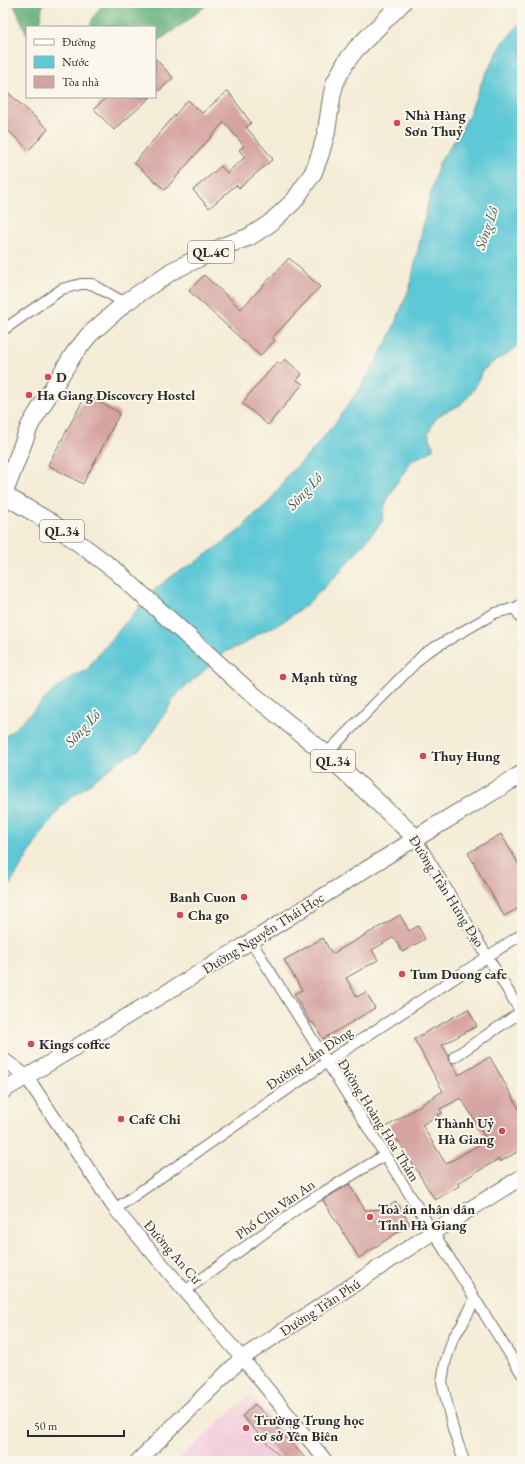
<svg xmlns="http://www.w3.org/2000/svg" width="525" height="1464" font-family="'EB Garamond',serif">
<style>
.built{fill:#f3cfde}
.forest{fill:#63b07a;stroke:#476e52}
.water{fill:#5dc8d6;stroke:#447a80}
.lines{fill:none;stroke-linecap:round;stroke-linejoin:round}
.stream{stroke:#5dc8d6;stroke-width:4}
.building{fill:#d5a3a0;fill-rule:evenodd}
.minor-casing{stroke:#716f67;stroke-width:12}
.tertiary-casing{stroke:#716f67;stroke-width:15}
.secondary-casing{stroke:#716f67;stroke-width:17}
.trunk-casing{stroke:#716f67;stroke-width:19}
.minor{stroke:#fff;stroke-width:10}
.tertiary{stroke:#fff;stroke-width:13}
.secondary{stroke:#fff;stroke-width:15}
.trunk{stroke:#fff;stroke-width:17}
.poi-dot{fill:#d1495b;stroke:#fbf7ec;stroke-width:1.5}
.labels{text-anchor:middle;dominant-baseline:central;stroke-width:4;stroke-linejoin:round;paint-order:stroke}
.shield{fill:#fbf7ec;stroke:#696865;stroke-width:1}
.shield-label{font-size:13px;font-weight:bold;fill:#2b2b2b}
.poi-label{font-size:14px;font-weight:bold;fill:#2b2b2b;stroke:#fbf7ec;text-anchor:start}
.street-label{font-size:14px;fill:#2b2b2b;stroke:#fbf7ec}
.water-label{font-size:15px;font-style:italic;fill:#3a5a5e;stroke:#fbf7ec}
</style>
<rect width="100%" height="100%" fill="#fbf7ec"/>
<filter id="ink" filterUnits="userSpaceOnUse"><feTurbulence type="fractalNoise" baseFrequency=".025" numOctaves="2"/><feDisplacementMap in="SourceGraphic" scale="8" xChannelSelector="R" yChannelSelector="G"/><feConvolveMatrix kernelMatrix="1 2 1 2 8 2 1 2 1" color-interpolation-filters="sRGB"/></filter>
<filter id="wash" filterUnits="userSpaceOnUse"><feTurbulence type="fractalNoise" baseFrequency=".012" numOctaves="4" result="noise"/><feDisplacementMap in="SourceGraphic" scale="16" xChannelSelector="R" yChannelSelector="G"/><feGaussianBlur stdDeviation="0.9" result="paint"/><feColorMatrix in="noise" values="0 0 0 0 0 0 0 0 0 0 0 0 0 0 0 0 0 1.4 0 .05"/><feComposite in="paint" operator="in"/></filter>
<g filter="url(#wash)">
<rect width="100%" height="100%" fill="#f4ecd6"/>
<path class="built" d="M249 1395 311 1461H177Z"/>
<path class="forest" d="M13 3H45L42 7 40 27H27V34Z
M99 3H209L187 21 155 43V27H90L92 20 101 6Z"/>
<path class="water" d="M522 21V341L509 353 496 360 482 371 477 384 470 395 460 405 443 413 435 420 428 433 433 445V449L428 453 412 460 394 487 385 505 382 522 341 571 306 605 281 623 258 634 246 643 227 651 179 692 173 700 146 743 139 750 123 758 63 804 41 834 3 896V742L7 735C28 719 62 675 87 671L95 658 154 590 176 573 193 564 239 531 251 518 270 501 289 474 312 451 336 422 363 384 389 338 395 323 410 287 428 203 439 163 461 131 470 112 483 79 503 43Z"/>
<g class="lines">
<path class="stream" d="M3 1400 6 1402"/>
</g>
<g id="blocks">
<path class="building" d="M155 58 173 78 155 94Z
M3 88 48 129 29 150 3 126Z
M228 91 251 123 246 127 273 159 239 188 236 185 209 208 193 190 221 166 227 173 245 157 239 150 244 146 224 122 165 190 134 163 188 100 202 113Z
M107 97H151L114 130 94 109Z
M289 258 320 287 272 338 275 340 260 356 189 291 204 275 241 309Z
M285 359 302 374 297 380 303 384 268 425 242 403 277 362 280 365Z
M86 395 120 413 83 484 48 465Z
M501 834 522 870V906L504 916 468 853Z
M400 915 409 931 418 926 425 939 402 952 394 937 372 950 378 960 346 978 357 997 366 992 375 1008 323 1039 313 1022 311 1023 294 994 302 990 284 960 323 938 332 954Z
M468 1009 477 1026 442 1045 448 1055V1060L452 1063 459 1075 490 1057 522 1114V1149L500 1162 499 1159 458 1183 459 1186 435 1200 398 1140 392 1144 383 1129 443 1091 414 1039ZM461 1098 487 1140 446 1164 422 1125 442 1113 440 1109Z
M349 1184 365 1210 383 1209 396 1202 410 1224 359 1258 323 1200Z
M255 1404 308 1461H284L242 1416Z"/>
</g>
</g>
<g filter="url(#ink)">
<use href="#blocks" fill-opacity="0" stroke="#716f67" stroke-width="1"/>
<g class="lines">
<g class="minor-casing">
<path id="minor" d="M3 330 62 289 81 284H92L125 303
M515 608 522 620
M326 754 425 653 495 613 515 608 522 604
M416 838 522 1014
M251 941 522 1374
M454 1057 521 1012
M115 1209 327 1062 522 934
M185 1291 301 1206 385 1155
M464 1461 453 1429 442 1382 445 1363 453 1338 462 1325 475 1299"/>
</g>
<g class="tertiary-casing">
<path id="tertiary" d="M3 1059 26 1076 115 1209 242 1358 326 1461"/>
</g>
<g class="secondary-casing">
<path id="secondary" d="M3 1091 245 945 416 838
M138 1461 242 1358 433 1232 522 1177"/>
</g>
<g class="trunk-casing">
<path id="trunk" d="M4 495 52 523 116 571 246 689 326 754 416 838 522 774
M3 496 30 425 73 355 89 335 125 303 172 271 226 245 249 237 269 224 294 201 313 173 320 155 326 134 332 95 335 83 340 73 346 62 356 49 402 3"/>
</g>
<use href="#minor" class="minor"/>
<use href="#tertiary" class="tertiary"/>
<use href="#secondary" class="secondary"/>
<use href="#trunk" class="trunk"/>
</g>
</g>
<g class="poi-dot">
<circle cx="397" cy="123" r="4"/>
<circle cx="48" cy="377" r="4"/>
<circle cx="29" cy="395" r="4"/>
<circle cx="283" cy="677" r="4"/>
<circle cx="423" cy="756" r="4"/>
<circle cx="244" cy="897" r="4"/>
<circle cx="180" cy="915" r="4"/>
<circle cx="402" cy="974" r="4"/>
<circle cx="31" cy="1044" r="4"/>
<circle cx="121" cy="1119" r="4"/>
<circle cx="502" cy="1131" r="4"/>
<circle cx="370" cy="1217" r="4"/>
<circle cx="246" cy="1428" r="4"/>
</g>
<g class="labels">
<g class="shield">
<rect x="188" y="241" width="46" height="22" rx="3"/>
<rect x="40" y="520" width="44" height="22" rx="3"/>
<rect x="311" y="750" width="44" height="22" rx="3"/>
</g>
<g class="shield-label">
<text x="211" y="252">QL.4C</text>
<text x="62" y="531">QL.34</text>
<text x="333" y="761">QL.34</text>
</g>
<g class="poi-label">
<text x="405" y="115">Nhà Hàng<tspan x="405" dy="16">Sơn Thuỷ</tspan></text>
<text x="56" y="377">D</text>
<text x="37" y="395">Ha Giang Discovery Hostel</text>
<text x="291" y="677">Mạnh từng</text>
<text x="431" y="756">Thuy Hung</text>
<text x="236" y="897" text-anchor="end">Banh Cuon</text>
<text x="188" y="915">Cha go</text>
<text x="410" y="974">Tum Duong cafe</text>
<text x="39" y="1044">Kings coffee</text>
<text x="129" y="1119">Café Chi</text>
<text x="494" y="1123" text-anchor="end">Thành Uỷ<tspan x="494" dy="16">Hà Giang</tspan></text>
<text x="378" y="1209">Toà án nhân dân<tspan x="378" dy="16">Tỉnh Hà Giang</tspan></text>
<text x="254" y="1420">Trường Trung học<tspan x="254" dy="16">cơ sở Yên Biên</tspan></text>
</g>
<g class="street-label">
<text transform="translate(447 891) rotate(58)">Đường Trần Hưng Đạo</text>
<text transform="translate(263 933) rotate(-32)">Đường Nguyễn Thái Học</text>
<text transform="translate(309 1058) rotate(-34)">Đường Lâm Đồng</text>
<text transform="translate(379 1120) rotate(58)">Đường Hoàng Hoa Thám</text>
<text transform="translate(275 1209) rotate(-35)">Phố Chu Văn An</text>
<text transform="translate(173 1252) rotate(49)">Đường An Cư</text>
<text transform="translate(320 1307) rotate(-33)">Đường Trần Phú</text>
</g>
<g class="water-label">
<text transform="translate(486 228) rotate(-71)">Sông Lô</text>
<text transform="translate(304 491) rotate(-47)">Sông Lô</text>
<text transform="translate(82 728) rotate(-47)">Sông Lô</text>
</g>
</g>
<rect width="525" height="1464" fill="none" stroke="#fbf7ec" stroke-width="16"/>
<rect x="26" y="26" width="130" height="72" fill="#fbf7ec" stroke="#a8a59f"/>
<rect x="34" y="39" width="20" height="6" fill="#ffffff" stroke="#a8a59f"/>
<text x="62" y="46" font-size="12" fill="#2b2b2b">Đường</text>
<rect x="34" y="56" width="20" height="12" fill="#5dc8d6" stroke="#a8a59f"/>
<text x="62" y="66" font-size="12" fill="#2b2b2b">Nước</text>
<rect x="34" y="76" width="20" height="12" fill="#d5a3a0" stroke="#a8a59f"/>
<text x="62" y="86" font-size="12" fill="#2b2b2b">Tòa nhà</text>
<path d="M28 1430v6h96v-6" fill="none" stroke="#2b2b2b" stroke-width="2"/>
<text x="34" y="1430" font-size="12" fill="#2b2b2b" stroke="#fbf7ec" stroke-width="3" paint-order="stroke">50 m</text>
</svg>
